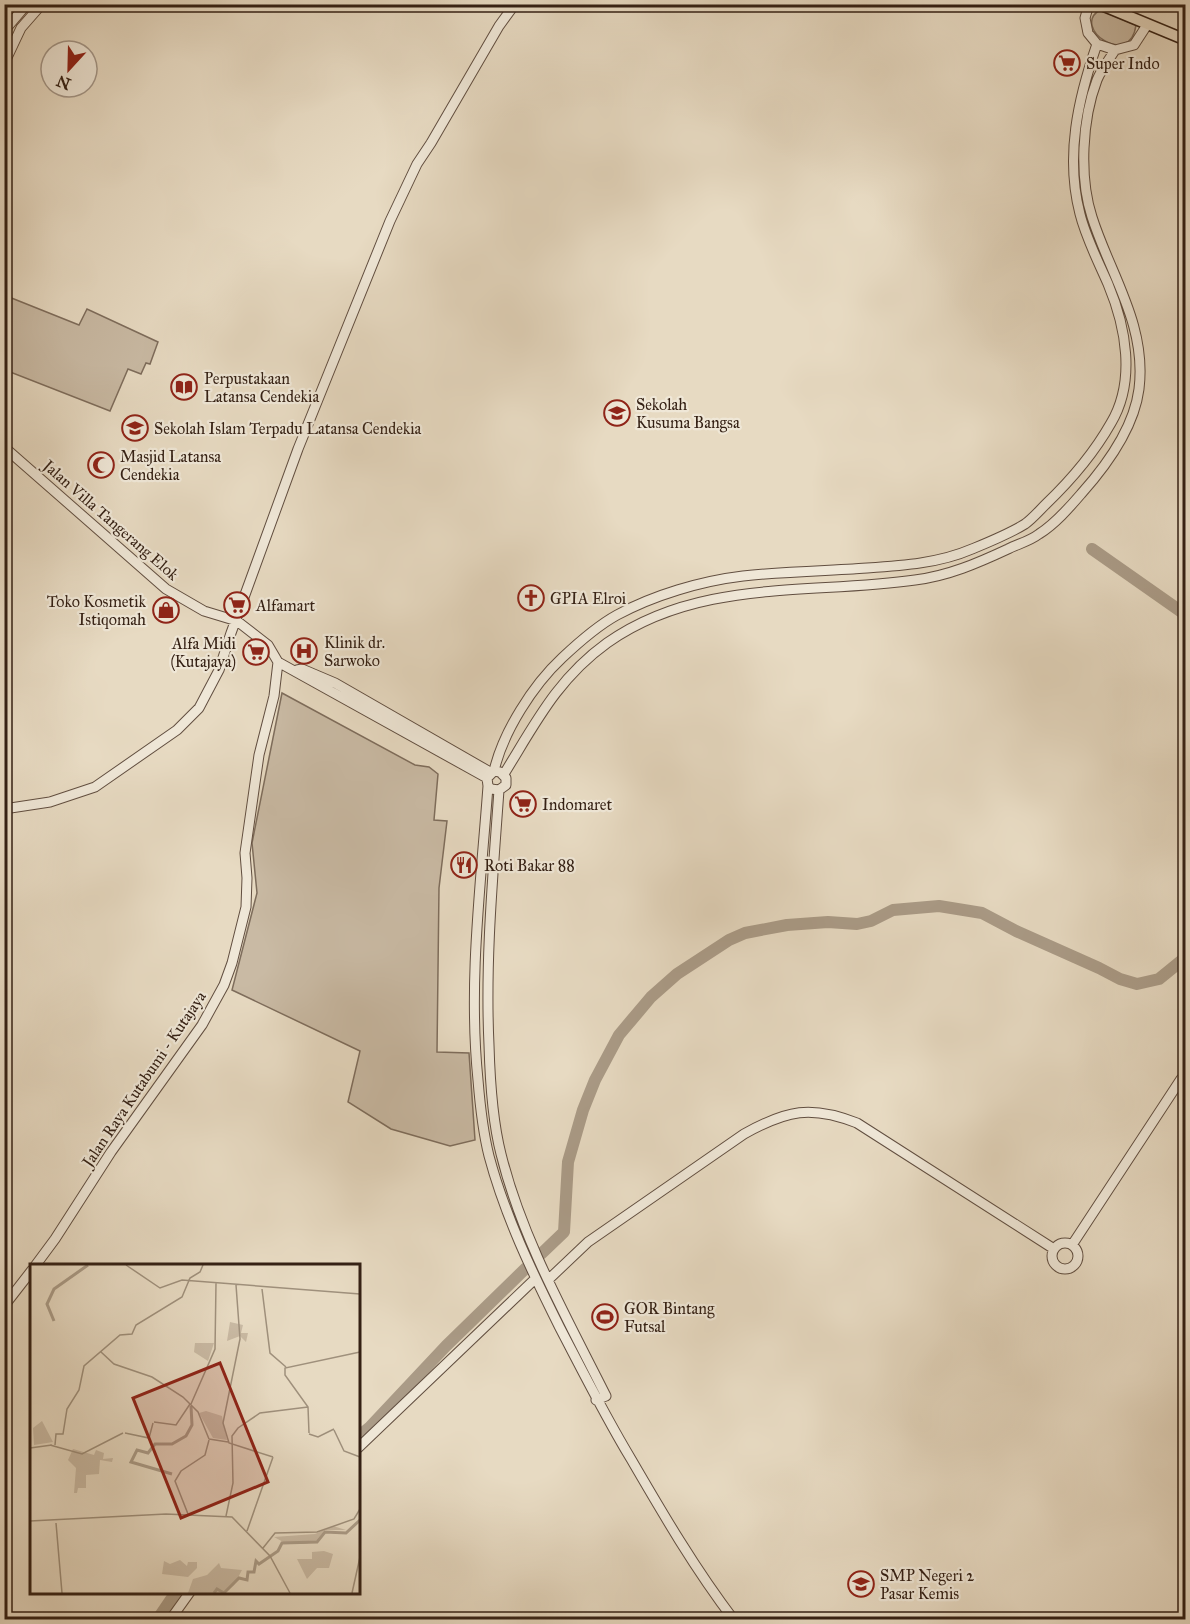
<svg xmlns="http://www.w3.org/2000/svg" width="1190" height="1624" font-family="'IM FELL Great Primer',serif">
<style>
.green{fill:#c9baa4;stroke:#7e6d5c;stroke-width:1.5}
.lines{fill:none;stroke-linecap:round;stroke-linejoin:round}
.river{stroke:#aa9b87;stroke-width:12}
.minor-casing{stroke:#614e40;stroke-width:11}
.major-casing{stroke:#342014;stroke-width:13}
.minor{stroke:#efe7d7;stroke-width:9}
.major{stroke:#e7dac2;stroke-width:10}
.labels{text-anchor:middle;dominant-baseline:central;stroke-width:4.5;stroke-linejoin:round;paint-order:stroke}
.poi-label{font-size:16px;fill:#342014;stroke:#efe7d7;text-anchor:start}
.street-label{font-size:16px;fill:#342014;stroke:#efe7d7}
.inset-river{fill:none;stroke:#aa9b87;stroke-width:3}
.inset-road{fill:none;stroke:#9f907c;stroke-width:1.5}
.view{fill:#8f2418;fill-opacity:0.15;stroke:#8f2418;stroke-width:3}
.inset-edge{fill:none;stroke:#342014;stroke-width:3}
</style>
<rect width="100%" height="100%" fill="#e7dac2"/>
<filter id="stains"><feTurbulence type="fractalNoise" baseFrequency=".00333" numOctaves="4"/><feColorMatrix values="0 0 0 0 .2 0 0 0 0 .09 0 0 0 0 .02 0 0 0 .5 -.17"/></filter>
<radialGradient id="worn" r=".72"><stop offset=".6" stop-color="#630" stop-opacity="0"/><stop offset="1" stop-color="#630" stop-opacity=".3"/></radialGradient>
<path class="green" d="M1100 10 1136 25C1130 70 1070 27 1100 10Z
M4 295 79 325 87 309 158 342 150 364 146 363 141 374 128 369 110 411 5 370Z
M282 693 415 765 429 767 438 774 434 820 447 821 439 888 437 1052 469 1053 475 1140 450 1146 391 1129 348 1102 360 1051 232 990 257 893 252 843Z"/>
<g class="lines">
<path class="river" d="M1092 549 1186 615
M541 1254 564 1232 568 1162 583 1110 595 1080 619 1035 651 997 677 974 729 940 745 933 787 925 828 922 857 924 871 921 893 910 939 906 982 913 1016 931 1099 968 1120 979 1137 984 1159 979 1186 957
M358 1437 369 1428 446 1346 526 1268
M157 1620 176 1592"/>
<g class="minor-casing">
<path id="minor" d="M1089 4 1085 18 1088 33 1097 44 1115 50 1134 45 1147 25
M4 31 27 4
M4 64 21 28 42 4
M4 447 166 589 204 611 237 621 268 645 278 662 274 696 259 755 245 853 247 878 246 907 232 963 224 985 202 1025 111 1152 55 1239 35 1266
M278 662 487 778
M297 670 302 669 335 683 490 772
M494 771C503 732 533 685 562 658 579 642 597 626 617 615 654 595 701 581 743 576 780 572 817 571 853 569 894 566 935 565 972 549 989 542 1009 534 1025 524 1032 519 1039 511 1046 504 1071 480 1094 453 1111 423 1136 381 1126 327 1108 284 1098 261 1086 238 1080 214 1065 156 1078 99 1097 44
M504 774C535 724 557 679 607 643 699 578 810 595 915 580 948 576 978 563 1008 549 1018 544 1030 541 1039 534 1055 524 1069 508 1081 494 1107 465 1134 428 1139 389 1147 325 1110 274 1092 217 1079 177 1082 119 1097 80 1101 70 1109 60 1115 50
M488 786 491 789 499 790 506 785V778L500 772 494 771 487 778 488 786C481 883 468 982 478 1080 480 1105 483 1132 489 1156 505 1216 532 1272 560 1328 583 1372 605 1416 631 1459 663 1514 695 1569 734 1620
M499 790C493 875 485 960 489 1045 490 1081 492 1119 501 1154 522 1239 567 1318 606 1396L596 1400
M4 809 50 802 95 787 177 730 199 708 219 670 231 633 298 449 390 221 417 164 431 143 499 26 515 4
M1052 1256a13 13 0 1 1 26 0a13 13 0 1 1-26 0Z
M1072 1245 1181 1079 1186 1082
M548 1280 588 1242 744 1134C787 1110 811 1105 857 1123L1054 1249
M4 1306 32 1270
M358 1448 535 1279
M170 1620 190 1592"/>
</g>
<g class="major-casing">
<path id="major" d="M1099 4 1186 40"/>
</g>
<use href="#minor" class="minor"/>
<use href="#major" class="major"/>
</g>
<defs>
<g id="supermarket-ring" transform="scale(1.35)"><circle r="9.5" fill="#efe7d7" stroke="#8f2418" stroke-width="1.5"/><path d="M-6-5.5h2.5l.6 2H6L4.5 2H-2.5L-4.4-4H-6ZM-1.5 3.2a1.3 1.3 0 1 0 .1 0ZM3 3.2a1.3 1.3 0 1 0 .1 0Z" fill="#8f2418"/></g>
<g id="library-ring" transform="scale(1.35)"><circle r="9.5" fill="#efe7d7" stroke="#8f2418" stroke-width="1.5"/><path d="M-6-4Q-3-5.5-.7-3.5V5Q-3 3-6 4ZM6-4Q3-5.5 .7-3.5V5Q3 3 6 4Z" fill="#8f2418"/></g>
<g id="school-ring" transform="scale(1.35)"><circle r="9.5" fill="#efe7d7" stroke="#8f2418" stroke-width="1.5"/><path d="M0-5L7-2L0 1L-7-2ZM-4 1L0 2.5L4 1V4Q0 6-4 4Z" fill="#8f2418"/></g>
<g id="mosque-ring" transform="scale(1.35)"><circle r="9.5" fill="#efe7d7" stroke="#8f2418" stroke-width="1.5"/><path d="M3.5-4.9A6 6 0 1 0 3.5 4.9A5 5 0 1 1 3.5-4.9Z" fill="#8f2418"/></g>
<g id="church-ring" transform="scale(1.35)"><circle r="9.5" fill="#efe7d7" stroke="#8f2418" stroke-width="1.5"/><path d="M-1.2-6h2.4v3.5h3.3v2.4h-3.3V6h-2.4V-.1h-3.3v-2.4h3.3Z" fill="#8f2418"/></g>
<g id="shop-ring" transform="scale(1.35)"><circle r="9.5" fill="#efe7d7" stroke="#8f2418" stroke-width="1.5"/><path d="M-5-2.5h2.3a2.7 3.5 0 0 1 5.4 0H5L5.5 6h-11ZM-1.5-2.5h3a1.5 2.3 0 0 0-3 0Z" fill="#8f2418"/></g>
<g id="hospital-ring" transform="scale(1.35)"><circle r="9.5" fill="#efe7d7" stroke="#8f2418" stroke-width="1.5"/><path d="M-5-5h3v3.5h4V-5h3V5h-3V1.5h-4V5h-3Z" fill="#8f2418"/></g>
<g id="restaurant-ring" transform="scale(1.35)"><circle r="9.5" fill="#efe7d7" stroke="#8f2418" stroke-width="1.5"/><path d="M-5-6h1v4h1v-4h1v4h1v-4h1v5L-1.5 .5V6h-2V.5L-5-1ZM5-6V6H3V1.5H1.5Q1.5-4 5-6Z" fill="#8f2418"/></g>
<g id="stadium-ring" transform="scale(1.35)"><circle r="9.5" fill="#efe7d7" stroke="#8f2418" stroke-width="1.5"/><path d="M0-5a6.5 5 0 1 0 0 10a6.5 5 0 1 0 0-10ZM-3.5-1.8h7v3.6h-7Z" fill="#8f2418"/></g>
</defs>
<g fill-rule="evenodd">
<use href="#supermarket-ring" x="1067" y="63"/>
<use href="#library-ring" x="184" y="387"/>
<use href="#school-ring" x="617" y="413"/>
<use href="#school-ring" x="135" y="428"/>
<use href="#mosque-ring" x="101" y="465"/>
<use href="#church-ring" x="531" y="598"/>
<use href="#supermarket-ring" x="237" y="605"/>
<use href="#shop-ring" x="166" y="610"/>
<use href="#hospital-ring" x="304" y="651"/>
<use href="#supermarket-ring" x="256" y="652"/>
<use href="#supermarket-ring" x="523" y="804"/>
<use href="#restaurant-ring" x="464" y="865"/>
<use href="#stadium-ring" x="605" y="1317"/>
<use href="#school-ring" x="861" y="1584"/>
</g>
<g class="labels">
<g class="poi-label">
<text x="1086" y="63">Super Indo</text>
<text x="204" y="378">Perpustakaan<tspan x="204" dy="18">Latansa Cendekia</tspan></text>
<text x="636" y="404">Sekolah<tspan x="636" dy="18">Kusuma Bangsa</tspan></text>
<text x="154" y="428">Sekolah Islam Terpadu Latansa Cendekia</text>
<text x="120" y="456">Masjid Latansa<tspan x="120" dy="18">Cendekia</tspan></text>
<text x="550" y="598">GPIA Elroi</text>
<text x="146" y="601" text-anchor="end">Toko Kosmetik<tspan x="146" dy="18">Istiqomah</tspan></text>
<text x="256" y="605">Alfamart</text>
<text x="324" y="642">Klinik dr.<tspan x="324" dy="18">Sarwoko</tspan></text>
<text x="236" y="643" text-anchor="end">Alfa Midi<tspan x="236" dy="18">(Kutajaya)</tspan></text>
<text x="542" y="804">Indomaret</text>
<text x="484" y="865">Roti Bakar 88</text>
<text x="624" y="1308">GOR Bintang<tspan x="624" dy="18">Futsal</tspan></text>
<text x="880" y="1575">SMP Negeri 2<tspan x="880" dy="18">Pasar Kemis</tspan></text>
</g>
<g class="street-label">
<text transform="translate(111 520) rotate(41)">Jalan Villa Tangerang Elok</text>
<text transform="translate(144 1079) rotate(-56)">Jalan Raya Kutabumi - Kutajaya</text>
</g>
</g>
<g transform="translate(30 1264)">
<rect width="330" height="330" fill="#e7dac2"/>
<path d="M200 58 213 61 211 69H218L216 78 210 72 197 77ZM165 79H184L178 97 164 88ZM176 147 192 152 197 176 183 174 169 149ZM12 157 23 178 4 181 3 164ZM43 185 64 191 66 186 74 189 73 195 83 194 82 198 70 196 69 210 56 211V224H48L47 229H44L46 204 38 196ZM303 262 316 266H295L285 278 274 280H257L244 273 285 270ZM294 287 303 290 299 304H287L277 315 267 295H282V288ZM150 296 157 302 158 298H167V304L158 313 132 310 134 297 140 300ZM189 299 191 304 212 306 204 321 194 329H158L163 315 177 311Z" fill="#c9baa4"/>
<path class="inset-river" d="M24 57 17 40 24 25 58 1M142 210 101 198 107 186 118 189 125 180H142L156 172 162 161 161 142M184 329 187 325 194 329 209 314 217 316 218 308H224L226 297 229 300 248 287 252 279 287 278 295 268 316 269 330 256"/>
<path class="inset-road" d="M96 1 130 24 152 16 330 30M206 21 210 75 193 159 199 179 243 193M232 25 240 89 256 103M71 88 84 100 122 113 153 133 168 148 179 175M161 140 185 85 186 19M124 158 146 161 160 140M304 166 314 187 330 193M95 169 119 174 123 159M279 169 278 143 255 111V104L330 88M279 170 288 173 304 165M179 175 198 178M20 181 52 190 93 169M25 181 26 170H33L37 145 49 126 54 102 90 71 102 70 106 61 152 33 160 14 170 8 173 1M0 184 22 181M158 250 145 217 151 207 175 191 179 176M196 252 203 219 202 172 208 164 230 149 278 143M0 257 136 250 202 253 240 292 260 329M26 259 32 329M217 267 243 193M233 284 245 269 287 268 324 255 330 245M322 329 330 293"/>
<path class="view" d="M190 99 238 218 151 254 103 134Z"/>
<rect width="330" height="330" class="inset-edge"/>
</g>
<rect width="1190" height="1624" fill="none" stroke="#e7dac2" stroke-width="24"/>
<rect x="6" y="6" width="1178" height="1612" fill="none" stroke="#342014" stroke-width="3"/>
<rect x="12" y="12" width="1166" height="1600" fill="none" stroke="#342014" stroke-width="1.5"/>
<g transform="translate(69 69) rotate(202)"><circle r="28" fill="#efe7d7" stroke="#a49789" stroke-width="1.5"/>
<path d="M0-4.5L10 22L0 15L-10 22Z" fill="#8f2418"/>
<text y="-9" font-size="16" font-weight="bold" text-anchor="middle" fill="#342014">N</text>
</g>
<rect width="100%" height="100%" filter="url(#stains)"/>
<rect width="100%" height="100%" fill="url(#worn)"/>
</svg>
